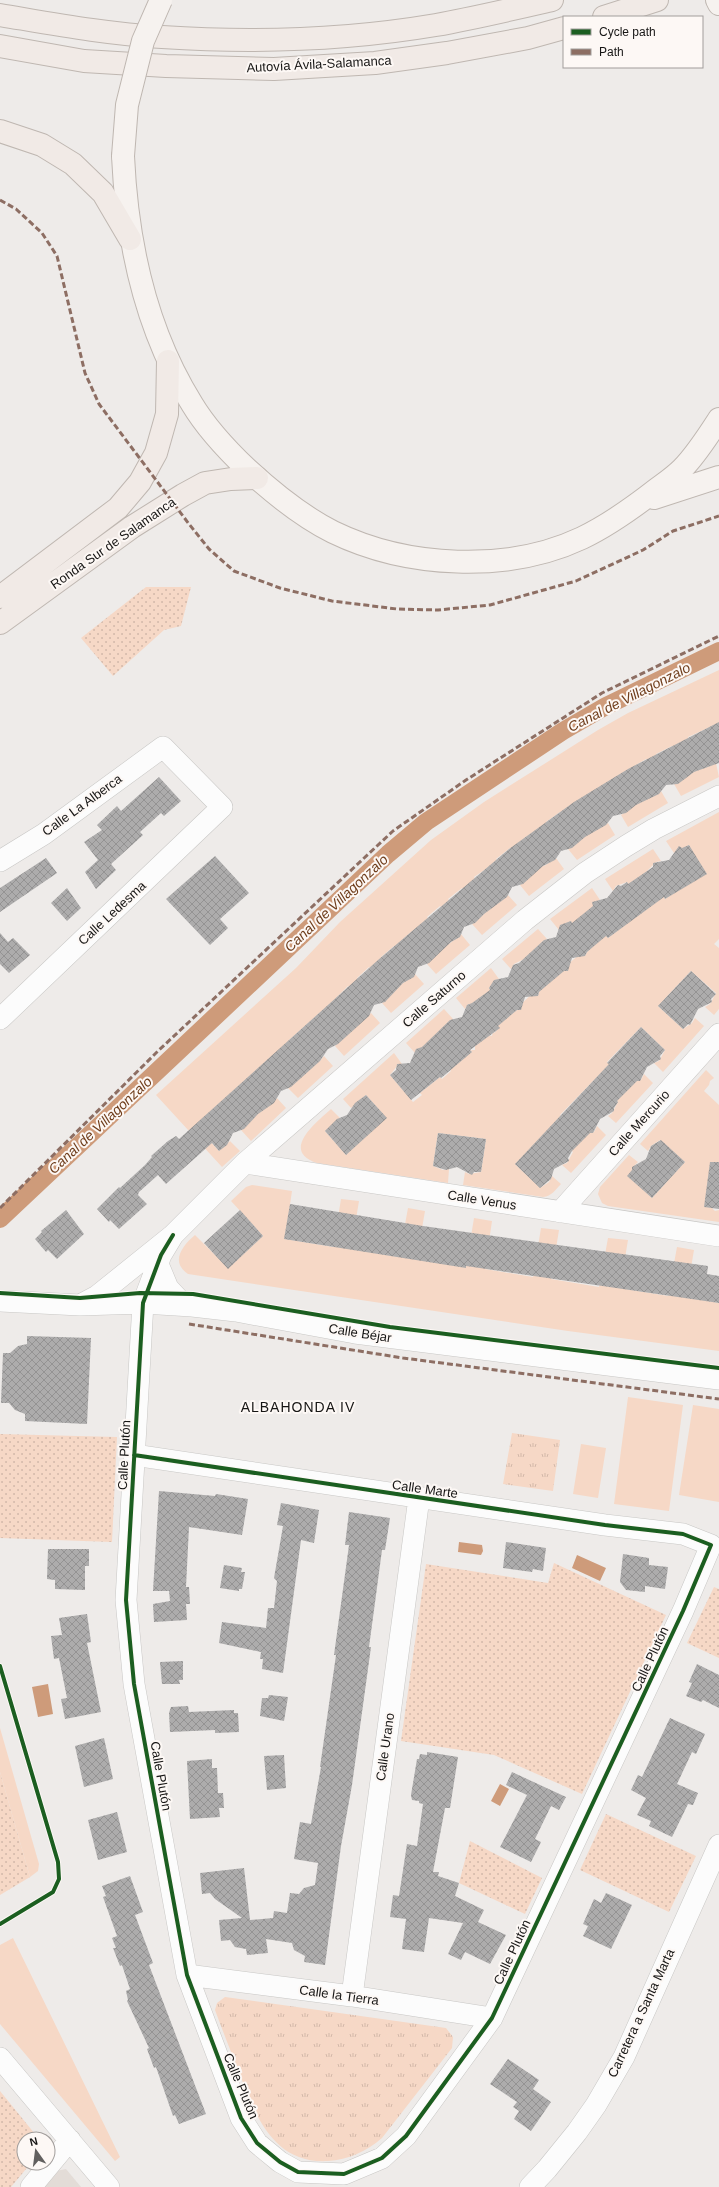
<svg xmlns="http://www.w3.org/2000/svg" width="719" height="2187" font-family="Helvetica,sans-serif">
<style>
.built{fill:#e3dcd7}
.grass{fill:url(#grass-dots)}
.park{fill:url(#park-tufts)}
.garden{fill:#f6d8c6}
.water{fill:#ce9b7a}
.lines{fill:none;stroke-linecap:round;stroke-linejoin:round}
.canal{stroke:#ce9b7a;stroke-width:18}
.building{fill:url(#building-cross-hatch)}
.minor-casing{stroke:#c8c7c5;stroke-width:22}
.major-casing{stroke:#bfb7b1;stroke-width:24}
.highway-casing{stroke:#bfb7b1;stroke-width:24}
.minor{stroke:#fcfcfc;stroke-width:21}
.major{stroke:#f6f2ef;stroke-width:22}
.highway{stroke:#f1eae6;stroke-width:22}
.major-bridge-casing{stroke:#bfb7b1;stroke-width:24;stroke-linecap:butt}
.major-bridge{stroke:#f6f2ef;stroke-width:22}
.quiet{stroke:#8d6e63;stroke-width:3;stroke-dasharray:6 3;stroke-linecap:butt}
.cycleway-casing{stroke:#fdf8f5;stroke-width:6}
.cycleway{stroke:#1b5e20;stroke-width:4}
.labels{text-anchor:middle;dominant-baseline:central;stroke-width:4;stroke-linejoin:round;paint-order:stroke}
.street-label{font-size:13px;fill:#161514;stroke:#fdf8f5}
.water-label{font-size:14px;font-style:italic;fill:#6f3d1b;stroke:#fdf8f5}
.neighbourhood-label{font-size:14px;letter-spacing:1px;fill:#161514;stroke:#fdf8f5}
</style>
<defs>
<pattern id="grass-dots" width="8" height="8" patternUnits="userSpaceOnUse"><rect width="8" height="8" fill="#f6d8c6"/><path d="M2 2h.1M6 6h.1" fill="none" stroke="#d2b8a9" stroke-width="1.8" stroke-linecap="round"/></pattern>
<pattern id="park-tufts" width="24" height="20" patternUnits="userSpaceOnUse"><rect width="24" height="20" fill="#f6d8c6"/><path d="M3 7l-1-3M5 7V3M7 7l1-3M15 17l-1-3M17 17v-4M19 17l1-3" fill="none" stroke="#d2b8a9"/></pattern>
<pattern id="building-cross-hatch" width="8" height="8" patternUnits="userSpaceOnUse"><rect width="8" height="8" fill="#adacac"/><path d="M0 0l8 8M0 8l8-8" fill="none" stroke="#949393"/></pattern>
</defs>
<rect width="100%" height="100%" fill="#eeebe9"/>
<path class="built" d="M66 2169 81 2187H43L56 2171Z"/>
<path class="grass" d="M146 587H191L181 626 164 630 113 676 81 638Z
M0 1434 117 1437 112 1542 0 1538Z
M554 1563 666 1615 582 1794 494 1755 401 1741 426 1564 548 1583Z
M714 1587 719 1589V1658L687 1643Z
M0 1772 30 1877 0 1895Z
M606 1814 696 1856 669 1912 580 1870Z
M470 1841 542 1878 525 1914 459 1883Z
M0 2091 39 2139H24V2163H31L11 2187H0Z"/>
<path class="park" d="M512 1433 560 1440 553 1491 503 1484Z
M225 1997 446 2028 453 2037 452 2048 382 2138C367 2151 348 2160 328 2161 274 2164 256 2117 240 2075 232 2054 223 2032 215 2010L217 2003Z"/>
<path class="garden" d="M719 670V723L688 737 702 769 716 763 719 777 681 796 674 784 688 776 672 746 656 754 657 756 648 761 646 759 631 768 661 791 668 803 628 827 621 815 628 810 615 777 599 828 608 823 615 835 577 860 568 849 576 843 560 812 546 822 548 824 524 838 544 866 556 858 564 869 529 896 520 885 527 879 510 848 496 859 498 861 474 877 496 904 508 895 517 905 482 935 472 924 484 914 462 888 448 899 450 901 442 908 440 906 427 917 449 944 461 934 470 945 436 974 427 964 438 954 416 928 403 939 404 941 396 948 394 946 381 957 403 983 415 974 424 984 391 1013 382 1003 393 992 369 967 357 978 358 980 350 988 348 986 336 998 363 1020 371 1013 380 1023 344 1056 335 1046 342 1039 323 1010 289 1040 320 1061 324 1056 333 1066 298 1098 288 1088 295 1082 276 1052 270 1105 277 1098 286 1108 251 1141 241 1130 248 1124 195 1125 219 1151 230 1141 240 1151 222 1167 156 1095 296 968 340 922 431 840 484 802 598 730 628 713Z
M719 812V939L714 944 719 948V1009L714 1015 705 1007 710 1004 716 993 691 971 658 1006 683 1029 692 1023 695 1018 704 1026 663 1072 654 1063 659 1061 665 1050 641 1027 607 1062 612 1068 637 1081 641 1080 644 1074 653 1083 616 1123 608 1116 612 1113 618 1102 594 1080 560 1115 566 1120 590 1133 594 1132 597 1126 606 1135 571 1173 562 1165 567 1163 573 1152 554 1134 527 1153 515 1164 540 1188 549 1182 552 1176 561 1184C555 1190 552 1196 543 1197L463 1185 465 1172 469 1174 481 1172 486 1139 438 1133 433 1166 443 1170 449 1169 448 1183 317 1163C279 1151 318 1121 331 1109L340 1118 325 1131 346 1155 383 1114 366 1095 351 1108 343 1099 394 1053 402 1064 398 1065 390 1075 413 1102 422 1095 420 1093 440 1077 442 1079 451 1071 427 1043 415 1053 406 1043 444 1009 453 1019 447 1023 472 1052 471 1050H475V1043L488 1035 492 1036 493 1031 494 1033 499 1028 472 1004H468L465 1009 456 998 491 968 499 979 496 980 489 988 510 1015 517 1010H521V1004L532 994 538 996 539 992 522 960 514 964 511 969 502 959 538 929 547 939 542 942 540 945 568 964 579 955 585 956 587 952 592 947 570 921 559 930 550 919 592 888 600 900 595 902 592 916 608 938 647 908 627 882 616 886 613 891 605 879 653 849 661 861 656 862 647 871 665 899 679 890 692 851 689 845 674 853 666 841Z
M706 1070 714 1078 710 1081 709 1085 704 1091 719 1105V1175L712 1208 715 1211 719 1210V1222L608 1206 602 1203 598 1194 600 1187 629 1155 638 1162 632 1168 633 1180 652 1198 685 1162 660 1140 651 1146 648 1151 640 1144Z
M252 1185 292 1191 285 1239 333 1247 341 1199 359 1201 351 1249 399 1257 408 1208 425 1211 421 1234 466 1267 474 1218 492 1221 485 1269 533 1277 541 1228 559 1230 551 1279 599 1287 608 1238 628 1240 620 1288 668 1296 677 1247 694 1250 686 1297 719 1303V1351L568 1331 188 1274C170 1262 182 1246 195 1235L228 1268 263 1236 231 1201 246 1187Z
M628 1397 683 1405 669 1511 614 1504Z
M693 1405 719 1409V1502L679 1495Z
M581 1444 606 1448 598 1498 573 1494Z
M0 1728 39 1864 38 1871 30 1877 0 1772Z
M13 1938 120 2157 115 2161 0 2024V1945Z"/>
<path class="water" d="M459 1542 482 1545 483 1551 481 1555 458 1552Z
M577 1555 606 1568 600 1581 572 1568Z
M48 1684 53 1714 38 1717 32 1687Z
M500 1784 509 1789 500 1806 491 1801Z"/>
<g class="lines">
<path class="canal" d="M0 1219 388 854 426 822 563 731 606 706 719 651"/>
</g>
<path class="building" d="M719 722V763L694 772 678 784 666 785 659 794 636 805 626 813 613 816 606 825 585 837 572 848 561 851 555 860 543 866 523 884 512 887 507 897 484 914 475 923 464 927 460 937 451 942 429 963 418 967 414 977 403 983 385 1002 374 1005 369 1016 338 1044 328 1049 320 1061 291 1087 281 1091 274 1103 258 1114 244 1129 233 1133 227 1145 219 1151 212 1143 166 1184 158 1175 139 1192 138 1195 147 1204 119 1229 110 1220 109 1222 97 1209 119 1187 120 1188 145 1165 152 1157 151 1156 168 1141 176 1136 179 1139 378 960 509 849 574 802 628 769Z
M159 777 181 801 164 816 161 813 140 832 143 835 111 864 116 870 96 889 85 872 98 860 84 842 102 830 97 825 117 806 121 811Z
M689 845 707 874 665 899 664 897 608 938 606 936 587 952 585 956 572 958 568 971H564L539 992 538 996 525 997 521 1010H517L498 1026 500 1028 470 1050 472 1052 441 1078 440 1077 411 1100 390 1075 396 1070 397 1064 410 1063 416 1049 422 1047 450 1020 462 1017 467 1005 472 1003 490 990 489 988 494 980 508 977 513 965 519 963 544 940 556 937 560 925 571 921 572 923 593 906 592 902 607 898 618 885 621 886 627 882 628 884 653 867V863L669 860 679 846 682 848Z
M215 856 249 893 220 919 228 928 210 945 166 899Z
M46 858 57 873 0 912V888Z
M67 888 81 908 67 921 51 903Z
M0 933 8 942 13 938 30 955 9 973 0 964Z
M691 971 716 994 711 999 712 1002 698 1009 690 1025 688 1024 683 1029 658 1006Z
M641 1027 665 1050 660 1056 661 1059 647 1067 640 1081H637L617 1101 618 1102 614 1108V1111L600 1119 593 1133H590L572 1151 568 1158 569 1161 554 1169 551 1179 540 1188 515 1164 609 1064 607 1063Z
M366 1095 387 1118 346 1155 325 1131 337 1119 347 1115 355 1103Z
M438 1133 486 1139 481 1172H474L472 1175 457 1167 446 1170 433 1166Z
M661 1140 685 1162 652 1198 627 1176 632 1170V1167L646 1159 651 1146Z
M710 1162H719V1209L704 1207Z
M290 1204 423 1226 708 1266 707 1274 719 1276V1303L466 1266V1268L284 1239Z
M66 1210 84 1234 57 1259 48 1250 46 1252 35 1239 42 1232 41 1231Z
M240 1210 263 1236 228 1269 204 1243Z
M27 1336 91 1338 87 1424 25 1421V1414L15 1410 9 1403H1L3 1353H10L18 1346 27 1344Z
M159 1491 215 1496 216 1494 248 1499 242 1535 189 1527 186 1587H189L190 1604H186L187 1620 154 1622 153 1604 170 1601 169 1591H153Z
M281 1503 319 1510 314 1543 301 1540 283 1673 262 1669 263 1659H260L261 1652 219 1643 222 1622 266 1628 268 1608H274L277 1581 274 1578 283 1526 277 1525Z
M349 1512 390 1518 385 1550H382L374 1610 369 1647H371L352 1785 341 1846 325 1965 304 1962 305 1956 294 1950 292 1943 266 1939 268 1953 247 1955 246 1949 235 1947 230 1940 221 1941 219 1920 242 1918 215 1899 210 1893 202 1894 200 1873 244 1868 250 1920 273 1918 274 1911 287 1913 290 1893 299 1894 304 1888 315 1885 318 1863 294 1859 300 1822 311 1824 321 1767H320L336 1655H334L349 1545H345Z
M506 1542 546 1548 543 1571 533 1569 532 1572 503 1568Z
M48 1549H89V1566H85V1590L55 1589V1580L47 1579Z
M623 1554 649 1558V1565L668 1567 665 1589 645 1586V1592L626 1590 620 1582Z
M224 1565 242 1568 241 1572H245L242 1589H239V1591L220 1588Z
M87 1614 91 1642 87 1643 101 1712 65 1719 61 1699 67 1698 59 1658 54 1659 51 1636 62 1635 59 1618Z
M183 1661V1680H179L180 1684H162L160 1662Z
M697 1664 719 1675V1708L703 1700 701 1702 686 1696 692 1683 689 1682Z
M269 1695 288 1697 284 1721 260 1716 262 1698H268Z
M188 1706 189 1712 234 1710V1713H238L239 1732 215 1733V1730L170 1732 169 1713 171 1707Z
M670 1718 705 1734 696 1754 692 1752 677 1784 698 1793 693 1805 688 1804 672 1837 649 1826 651 1821 637 1815 646 1798 631 1790 638 1775 642 1777Z
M104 1738 113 1779 84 1787 75 1746Z
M427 1752 458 1757 450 1808H445L433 1872H439L438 1876 459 1883 455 1896 484 1910 478 1922 506 1935 490 1964 465 1952 461 1960 448 1954 463 1923 429 1918 424 1952 402 1949 406 1919 390 1917 393 1895 399 1896 407 1844 417 1846 423 1804 419 1803V1801L412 1800 411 1795 417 1759H419L420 1754 427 1755Z
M284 1755 286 1788 267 1790 264 1756Z
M212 1759V1768H217L218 1793H223L224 1808H219L220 1817 190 1819 187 1761Z
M512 1772 566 1797 559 1810 551 1806 535 1839 541 1842 531 1862 500 1847 527 1795 506 1785Z
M117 1812 127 1852 98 1860 88 1820Z
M130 1876 143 1912 135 1915 153 1963 149 1965 206 2114 179 2124 175 2115 173 2116 156 2067 154 2068 147 2049 149 2048 127 2001 128 2000 126 1991 130 1989 122 1965 120 1966 113 1948H116L112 1938 117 1936 103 1897 106 1896 102 1886Z
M606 1893 632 1905 611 1949 583 1936 588 1926 583 1924 594 1899 601 1903Z
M508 2059 539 2080 533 2089 551 2102 531 2131 514 2119 519 2111 513 2107 517 2102 490 2084Z"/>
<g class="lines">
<g class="minor-casing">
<path id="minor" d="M0 861 44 834 163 747 222 807 0 1019
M245 1163 719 1236
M560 1212 719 1034
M158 1264 168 1288 184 1305
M0 1301 80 1305 143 1303 192 1306 236 1311 355 1333 719 1379
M80 1305 97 1296 173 1235 245 1163 525 920 585 873 626 846 654 829 719 796
M134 1455 605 1525 683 1534 711 1545 683 1611 492 2018 406 2136 382 2158 344 2174 298 2172 280 2162 257 2143 241 2118 187 1975 134 1684 126 1600 143 1303 161 1255 173 1235
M187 1975 352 1996 492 2018
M352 1996 419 1498
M0 2058 109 2187
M31 2187 70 2140
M530 2187 547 2169 577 2132 596 2105 624 2057 719 1845"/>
</g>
<g class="major-casing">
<path id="major" d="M717 0 719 4
M123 156C127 243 145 329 192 404 207 429 226 449 247 469 273 493 301 516 333 532 407 568 508 573 582 538 609 525 634 507 657 489 665 483 674 477 682 469 696 455 708 436 719 419
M654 498 719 477"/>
</g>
<g class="highway-casing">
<path id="highway" d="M0 15C54 24 107 34 162 37 252 43 347 40 436 25 475 18 513 9 552 0
M604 17 657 0
M0 46 84 61 166 66 274 69 375 63 447 53 528 38 564 28
M0 131 42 145 73 164 103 193 130 239
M0 597 118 508 140 482 156 453 167 414 168 361
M0 623 132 527 183 495 205 483 231 479 257 478"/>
</g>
<use href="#minor" class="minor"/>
<use href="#major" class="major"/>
<use href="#highway" class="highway"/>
<g class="major-bridge-casing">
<path id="major-bridge" d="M123 156 127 105 143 41 161 0"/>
</g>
<use href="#major-bridge" class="major-bridge"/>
<path class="quiet" d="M0 200 16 209 42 233 57 256 85 373 99 404 189 524 209 549 234 571 280 588 332 601 397 609 438 610 490 605 576 581 643 550 673 531 719 516
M0 1208 158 1051 393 831 466 780 602 693 719 636
M189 1324 403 1358 719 1399"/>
<g class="cycleway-casing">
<path id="cycleway" d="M0 1293 80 1298 140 1293 193 1294 390 1327 719 1368
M134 1455 605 1525 683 1534 711 1545 683 1611 492 2018 406 2136 382 2158 344 2174 298 2172 280 2162 257 2143 241 2118 187 1975 134 1684 126 1600 143 1303 161 1255 173 1235
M0 1666 58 1862 59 1879 53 1892 0 1924"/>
</g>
<use href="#cycleway" class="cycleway"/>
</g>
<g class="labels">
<g class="street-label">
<text transform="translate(319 64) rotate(-3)">Autovía Ávila-Salamanca</text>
<text transform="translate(113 543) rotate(-35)">Ronda Sur de Salamanca</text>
<text transform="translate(82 805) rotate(-36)">Calle La Alberca</text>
<text transform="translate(112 913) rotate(-43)">Calle Ledesma</text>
<text transform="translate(434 999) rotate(-41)">Calle Saturno</text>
<text transform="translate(639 1123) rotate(-48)">Calle Mercurio</text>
<text transform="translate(482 1200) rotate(9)">Calle Venus</text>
<text transform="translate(360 1333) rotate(9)">Calle Béjar</text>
<text transform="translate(124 1455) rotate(-87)">Calle Plutón</text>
<text transform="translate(425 1489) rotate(8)">Calle Marte</text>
<text transform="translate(650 1659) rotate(-65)">Calle Plutón</text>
<text transform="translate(385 1747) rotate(-82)">Calle Urano</text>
<text transform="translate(161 1776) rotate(80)">Calle Plutón</text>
<text transform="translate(512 1952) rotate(-65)">Calle Plutón</text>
<text transform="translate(339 1995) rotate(8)">Calle la Tierra</text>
<text transform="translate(641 2013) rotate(-65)">Carretera a Santa Marta</text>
<text transform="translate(241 2086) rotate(67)">Calle Plutón</text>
</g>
<g class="water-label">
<text transform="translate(629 697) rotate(-27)">Canal de Villagonzalo</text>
<text transform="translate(336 903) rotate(-43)">Canal de Villagonzalo</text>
<text transform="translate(100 1125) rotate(-43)">Canal de Villagonzalo</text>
</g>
<g class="neighbourhood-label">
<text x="298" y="1407">ALBAHONDA IV</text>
</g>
</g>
<rect x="563" y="16" width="140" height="52" fill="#fdf8f5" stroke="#a19d9b"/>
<rect x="571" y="29" width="20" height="6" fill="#1b5e20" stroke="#a19d9b"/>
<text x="599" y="36" font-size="12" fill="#161514">Cycle path</text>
<rect x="571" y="49" width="20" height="6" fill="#8d6e63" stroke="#a19d9b"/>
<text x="599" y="56" font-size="12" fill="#161514">Path</text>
<g transform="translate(36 2151) rotate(346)"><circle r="19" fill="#fdf8f5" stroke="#a19d9b"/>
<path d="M0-3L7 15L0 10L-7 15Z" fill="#62605f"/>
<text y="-6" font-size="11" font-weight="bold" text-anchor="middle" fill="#161514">N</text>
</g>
</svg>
